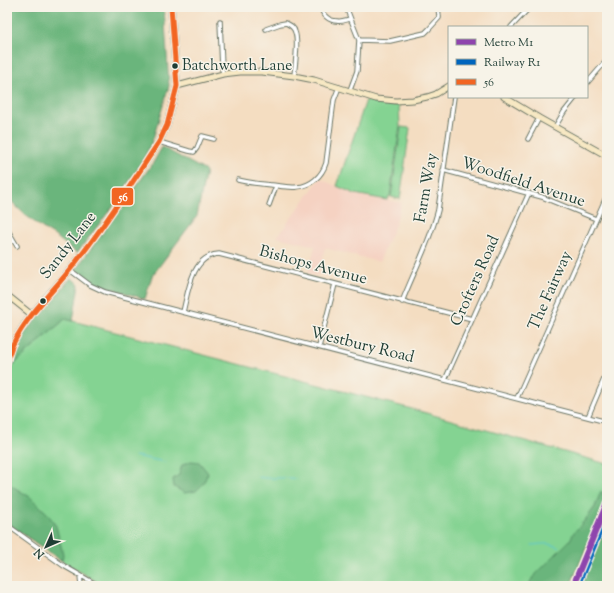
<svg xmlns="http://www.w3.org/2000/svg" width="614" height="593" font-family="'Sorts Mill Goudy',serif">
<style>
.built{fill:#f5d2c2}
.green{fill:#84d392;stroke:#528863}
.forest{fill:#6bb57c;stroke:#457958}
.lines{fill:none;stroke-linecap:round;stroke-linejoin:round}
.stream{stroke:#5ac6d3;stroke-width:1}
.street-casing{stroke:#6a7565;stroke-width:5.5}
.secondary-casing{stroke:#6a7565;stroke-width:7}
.primary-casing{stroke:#6a7565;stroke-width:8}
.street{stroke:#fff;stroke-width:3.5}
.secondary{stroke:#f7e8c3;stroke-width:5}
.primary{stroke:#eac669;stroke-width:5.5}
.bus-1-casing{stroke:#f7f3e8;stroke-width:8}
.bus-1{stroke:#f26522;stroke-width:5}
.rail-1-casing{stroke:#f7f3e8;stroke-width:9}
.rail-1{stroke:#0065bd;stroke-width:6}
.metro-1-casing{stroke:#f7f3e8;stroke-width:9}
.metro-1{stroke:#8e44ad;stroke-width:6}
.bus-dot{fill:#1f3d34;stroke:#f7f3e8;stroke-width:1.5}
.labels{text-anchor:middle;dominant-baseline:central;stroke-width:3;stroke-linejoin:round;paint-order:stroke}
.bus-label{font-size:15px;fill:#1f3d34;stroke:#f7f3e8;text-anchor:start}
.street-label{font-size:16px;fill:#1f3d34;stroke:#f7f3e8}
.line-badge{stroke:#f7f3e8;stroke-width:1.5}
.badge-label{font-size:11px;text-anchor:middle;font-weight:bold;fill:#fff}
</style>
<rect width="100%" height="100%" fill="#f7f3e8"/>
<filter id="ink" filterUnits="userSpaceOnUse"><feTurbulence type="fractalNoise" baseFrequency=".025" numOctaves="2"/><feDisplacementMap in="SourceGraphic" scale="8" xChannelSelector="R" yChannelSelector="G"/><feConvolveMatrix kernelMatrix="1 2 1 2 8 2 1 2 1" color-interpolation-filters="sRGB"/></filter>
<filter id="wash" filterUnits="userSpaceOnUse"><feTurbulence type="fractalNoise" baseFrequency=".012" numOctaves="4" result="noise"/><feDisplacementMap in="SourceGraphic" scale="16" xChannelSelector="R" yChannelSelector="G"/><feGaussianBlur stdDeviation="0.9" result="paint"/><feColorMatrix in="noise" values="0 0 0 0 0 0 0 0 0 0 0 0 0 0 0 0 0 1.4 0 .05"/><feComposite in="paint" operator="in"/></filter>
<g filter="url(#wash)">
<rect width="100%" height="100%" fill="#f4ddc1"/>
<path class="built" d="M320 179 355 194 402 203 395 225 379 262 325 248 318 276 308 274 315 246 277 237Z"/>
<path class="green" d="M366 100 377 103 399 105 400 126 390 196 387 200 355 194 337 186Z
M401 127 410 128 400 199 391 197Z
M65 319 412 409 607 464V499L599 497 595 507 589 515 558 586H104L62 561 7 523V374L13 365Z"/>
<path class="forest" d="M7 7H164L169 86 152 142 143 160 117 201 77 253C67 246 58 237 47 231 32 221 18 210 7 196Z
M162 147 206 171 197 216 152 276 145 299 91 282 88 278 75 270 84 258 153 163Z
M71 278 79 284 73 321 65 319 13 365 21 337Z
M191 461 199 462 208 473 203 484 196 491 185 493 174 487 173 479 179 475 182 465Z
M7 483 30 497 48 514 56 526 63 554 62 561 7 523Z
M601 491 607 499 570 586H528L533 577 570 540 574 532 581 525 595 507Z
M607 523V586H581Z"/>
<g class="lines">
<path class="stream" d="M7 409V418
M135 456 165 462
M258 477C271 480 284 476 297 479
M532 545C542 544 551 542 559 548
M599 586 607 566"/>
</g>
</g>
<g filter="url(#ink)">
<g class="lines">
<g class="street-casing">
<path id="street" d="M321 7C322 15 329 21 337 21 341 22 346 20 350 19
M346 7 359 40 357 71 350 90
M584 7 585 8
M220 21 222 68 223 74
M511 27 530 7
M266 29 280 24 286 23C290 25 294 27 295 32 299 41 295 65 294 76
M359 40 390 41 425 33 429 29 439 18V16L438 7
M607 47V52
M587 83 607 60
M555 127 564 112 576 97
M528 139 539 118
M159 142 189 151 194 152 197 148 202 136 214 139
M443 170 542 197 596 219
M238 180C249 183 261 184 272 185 280 186 289 188 297 187 311 186 322 176 326 163L334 100 339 87
M269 205 276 186
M7 229 17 246
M70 270 90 285 105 292 607 422
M402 302C414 271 430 242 438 210L454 97
M183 312C188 292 192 255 219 254L472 319
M319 347 335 284
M445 380 529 193
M517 398 607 195
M588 417 607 372
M7 525 64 566 99 586
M80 575 81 586"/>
</g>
<g class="secondary-casing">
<path id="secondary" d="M177 86 223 74 240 72H262L294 76 314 80 376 99 396 101 413 100 427 97 436 94 449 86
M504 97 539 118 607 156
M7 295 32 315"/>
</g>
<g class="primary-casing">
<path id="primary" d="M7 363C9 356 10 349 14 342 30 311 58 287 79 258 108 221 133 181 159 142L167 125 177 86 171 7"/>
</g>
<use href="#street" class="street"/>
<use href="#secondary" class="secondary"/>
<use href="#primary" class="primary"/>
<g class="bus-1-casing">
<path id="bus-1" d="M7 363C9 356 10 349 14 342 30 311 58 287 79 258 108 221 133 181 159 142L167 125 177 86 171 7"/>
</g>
<use href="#bus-1" class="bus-1"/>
<g class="rail-1-casing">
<path id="rail-1" d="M577 586 607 514"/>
</g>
<use href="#rail-1" class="rail-1"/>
<g class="metro-1-casing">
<path id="metro-1" d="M573 586 607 503"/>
</g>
<use href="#metro-1" class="metro-1"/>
</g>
</g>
<g class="bus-dot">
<circle cx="175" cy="66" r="3.5"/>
<circle cx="43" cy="301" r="3.5"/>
</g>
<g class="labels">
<g class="bus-label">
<text x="182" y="66">Batchworth Lane</text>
</g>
<g class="street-label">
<text transform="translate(523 183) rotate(18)">Woodfield Avenue</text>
<text transform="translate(427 188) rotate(-80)">Farm Way</text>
<text transform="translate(69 246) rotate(-52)">Sandy Lane</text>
<text transform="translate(313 266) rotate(15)">Bishops Avenue</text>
<text transform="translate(476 281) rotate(-66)">Crofters Road</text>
<text transform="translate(551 291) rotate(-66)">The Fairway</text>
<text transform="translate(362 346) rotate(14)">Westbury Road</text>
</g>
</g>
<rect class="line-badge" x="111" y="187" width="23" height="19" rx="4" fill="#f26522"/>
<g class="badge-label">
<text x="123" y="201">56</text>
</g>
<rect width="614" height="593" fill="none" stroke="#f7f3e8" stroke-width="24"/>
<rect x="448" y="26" width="140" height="72" fill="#f7f3e8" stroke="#a1aaa0"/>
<rect x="456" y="39" width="20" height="6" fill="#8e44ad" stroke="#a1aaa0"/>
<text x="484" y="46" font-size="12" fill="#1f3d34">Metro M1</text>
<rect x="456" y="59" width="20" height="6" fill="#0065bd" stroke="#a1aaa0"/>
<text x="484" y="66" font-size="12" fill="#1f3d34">Railway R1</text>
<rect x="456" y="79" width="20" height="6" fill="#f26522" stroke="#a1aaa0"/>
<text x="484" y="86" font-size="12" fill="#1f3d34">56</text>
<g transform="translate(46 547) rotate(225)" stroke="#f7f3e8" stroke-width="3" paint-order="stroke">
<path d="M0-3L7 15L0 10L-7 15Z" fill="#1f3d34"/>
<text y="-6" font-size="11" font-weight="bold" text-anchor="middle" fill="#1f3d34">N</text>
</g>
</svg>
